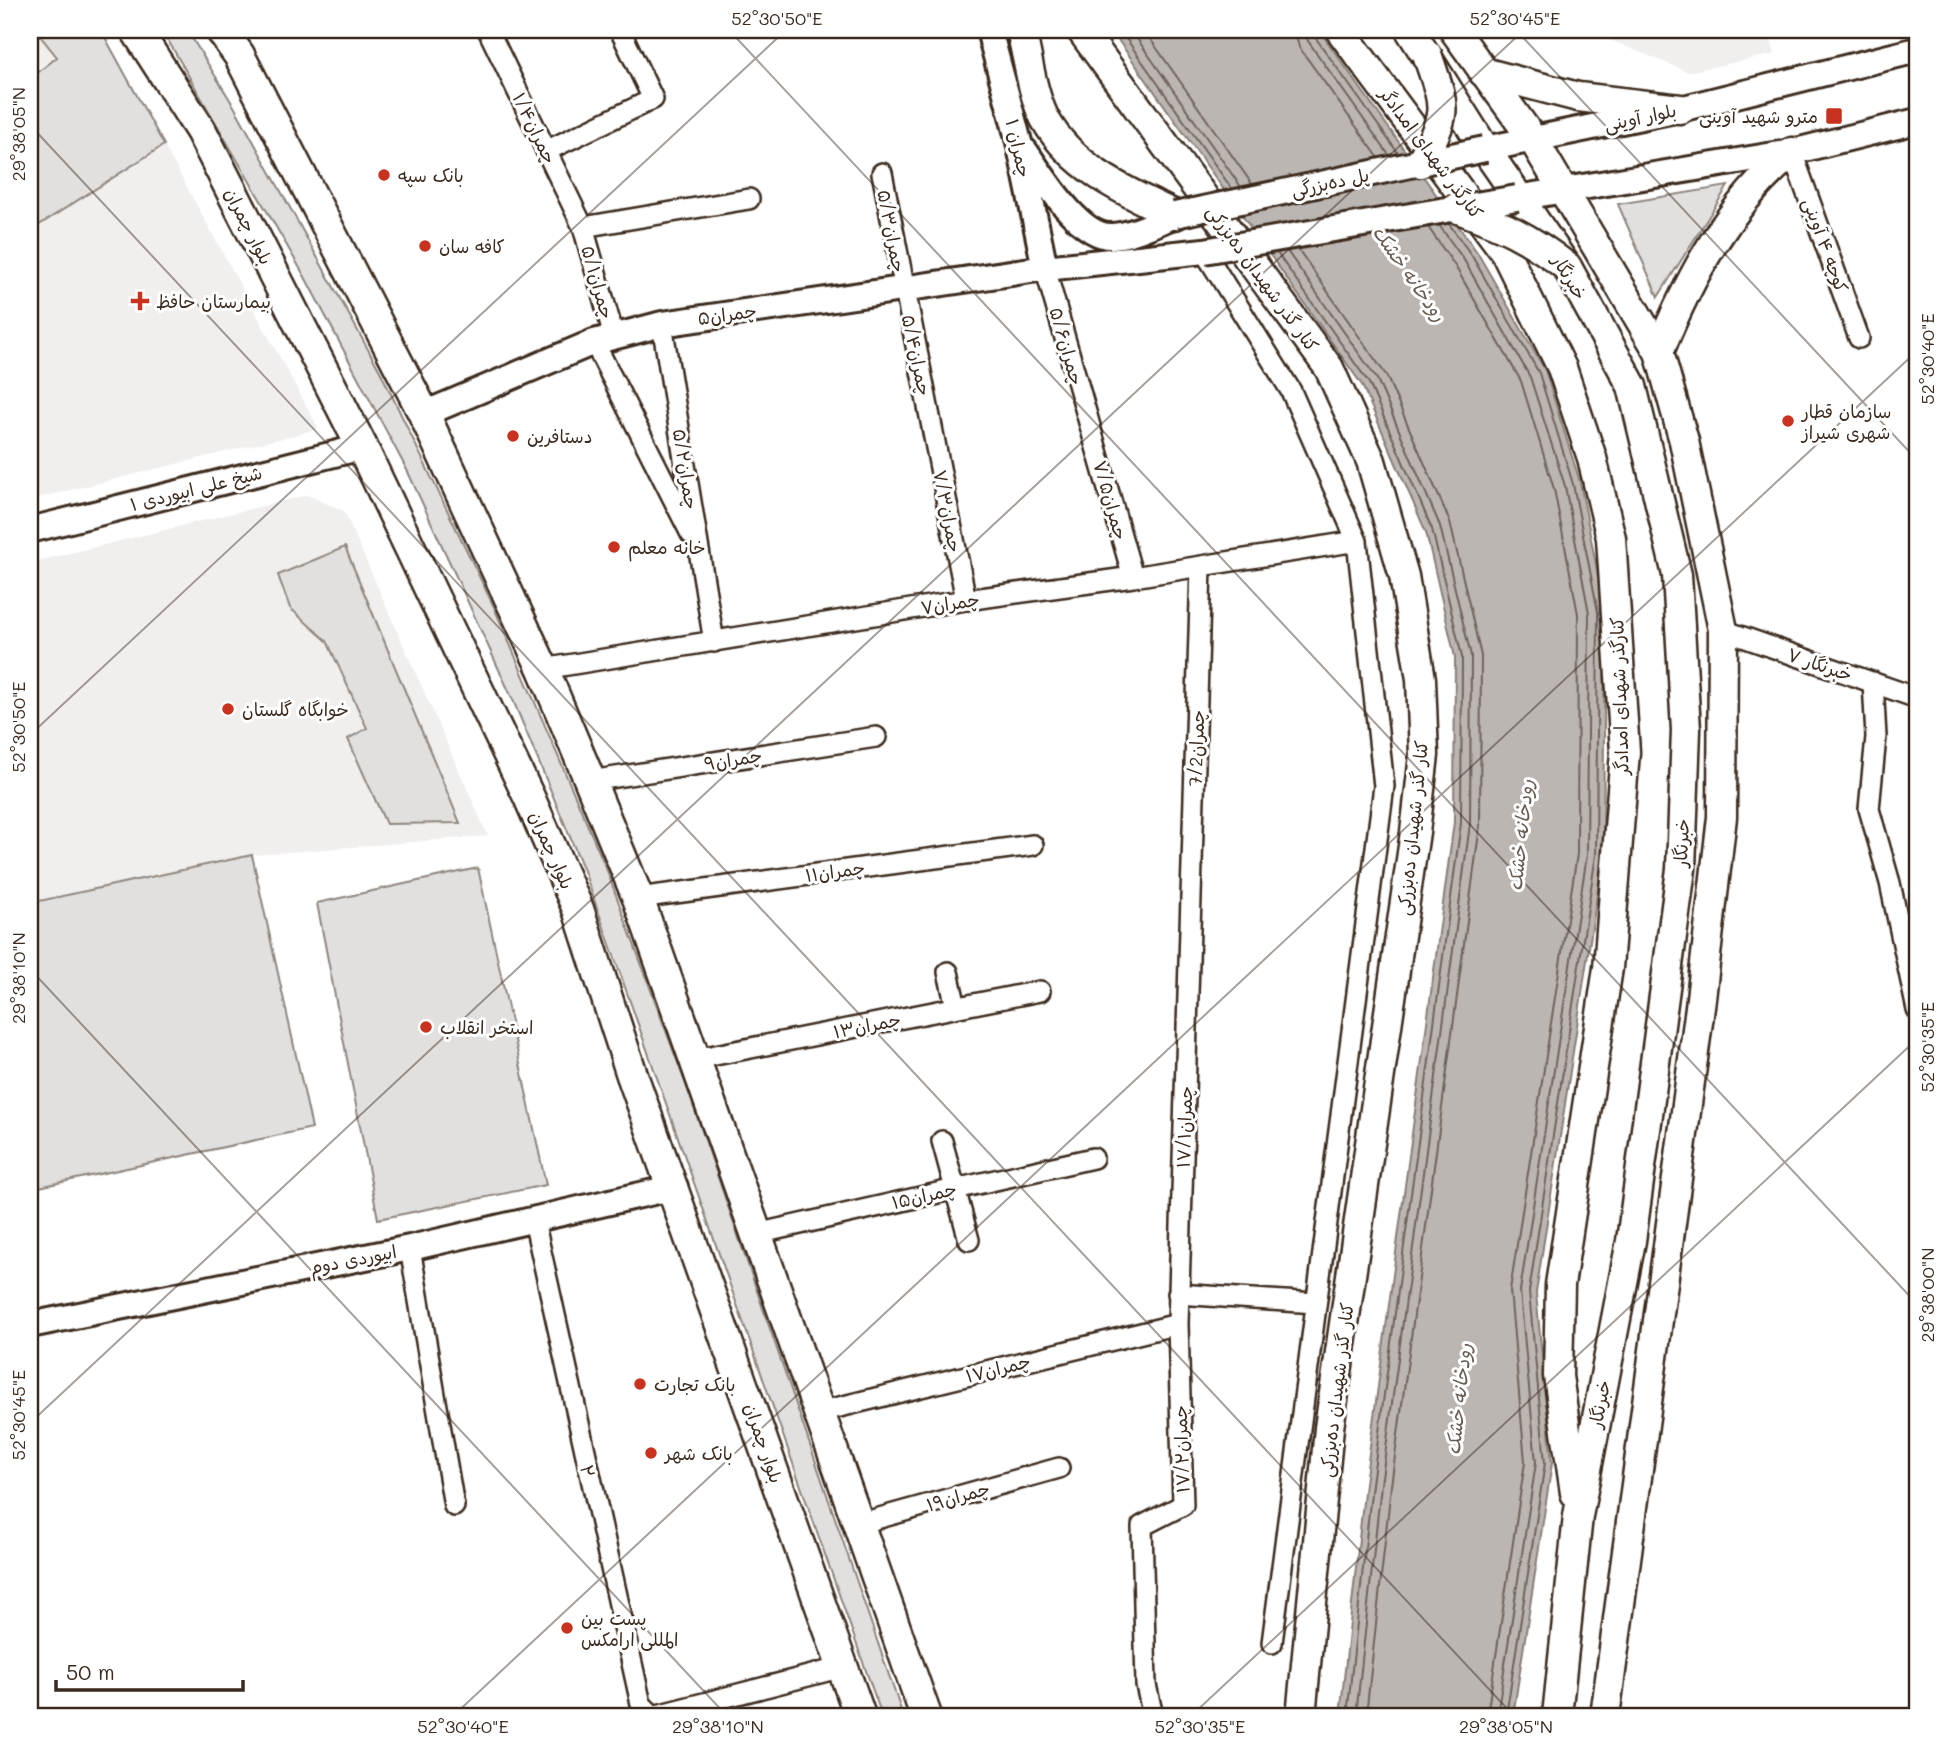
<svg xmlns="http://www.w3.org/2000/svg" width="1947" height="1746" font-family="Mali,'Playpen Sans Arabic',sans-serif">
<style>
.built{fill:#f1efee}
.green{fill:#e2e0de;stroke:#8e857e;stroke-width:2}
.water{fill:#bcb6b3;stroke:#887e77;stroke-width:2}
.lines{fill:none;stroke-linecap:round;stroke-linejoin:round}
.shore{stroke:#6f625a;stroke-width:2}
.minor-casing{stroke:#3b2a1e;stroke-width:24}
.tertiary-casing{stroke:#3b2a1e;stroke-width:30}
.secondary-casing{stroke:#3b2a1e;stroke-width:33}
.primary-casing{stroke:#3b2a1e;stroke-width:35}
.minor{stroke:#fff;stroke-width:19}
.tertiary{stroke:#fff;stroke-width:24}
.secondary{stroke:#fff;stroke-width:28}
.primary{stroke:#fff;stroke-width:30}
.tertiary-bridge-casing{stroke:#3b2a1e;stroke-width:30;stroke-linecap:butt}
.secondary-bridge-casing{stroke:#3b2a1e;stroke-width:33;stroke-linecap:butt}
.tertiary-bridge{stroke:#fff;stroke-width:24}
.secondary-bridge{stroke:#fff;stroke-width:28}
.ticks{fill:none;stroke:#3b2a1e;stroke-width:2;stroke-opacity:0.45}
.poi-dot{fill:#c8321e;stroke:#fff;stroke-width:2.5}
.labels{text-anchor:middle;dominant-baseline:central;stroke-width:6;stroke-linejoin:round;paint-order:stroke}
.poi-label{font-size:18px;fill:#3b2a1e;stroke:#fff;text-anchor:start}
.street-label{font-size:18px;fill:#3b2a1e;stroke:#fff}
.water-label{font-size:19px;font-style:italic;fill:#685b52;stroke:#fff}
.neatline{fill:none;stroke:#3b2a1e;stroke-width:2.5}
.ticks-label{font-size:18px;text-anchor:middle;fill:#3b2a1e}
</style>
<rect width="100%" height="100%" fill="#fff"/>
<filter id="ink" filterUnits="userSpaceOnUse"><feTurbulence type="fractalNoise" baseFrequency=".0143" numOctaves="2"/><feDisplacementMap in="SourceGraphic" scale="14" xChannelSelector="R" yChannelSelector="G"/><feConvolveMatrix kernelMatrix="1 2 1 2 8 2 1 2 1" color-interpolation-filters="sRGB"/></filter>
<g filter="url(#ink)">
<path class="built" d="M30 30H101L319 429 30 500Z
M1586 30H1768L1775 54 1688 72Z
M307 495 344 511 488 836 252 855 30 903V563Z"/>
<path class="green" d="M39 30H101L164 145 39 225 30 210V79L57 57 37 32Z
M162 30H187L235 108 380 371 494 607 606 868 690 1096 903 1716H882L583 868 513 700 408 472 305 277Z
M1728 186 1658 297 1618 204Z
M345 547 460 823 386 824 348 739 367 728 327 641 290 608 278 575Z
M252 855 312 1128 30 1189V903Z
M478 868 546 1185 378 1219 317 903Z"/>
<path class="water" d="M1111 30H1319L1477 252 1545 370 1580 482 1605 611 1603 856 1536 1293 1552 1463 1513 1716H1340L1365 1483 1454 822 1455 657 1426 532 1362 385Z"/>
<g class="lines">
<path class="shore" d="M1120 30 1232 189
M1131 30 1241 187
M1144 30 1252 184
M1295 30 1299 47 1378 157
M1305 30 1308 41 1389 155
M1314 30 1315 37 1398 153
M1449 224 1472 256 1539 373 1573 484 1598 612 1596 855 1529 1292 1545 1463 1506 1716
M1439 225 1464 260 1530 377 1565 486 1589 613 1587 855 1520 1291 1536 1463 1497 1716
M1428 227 1455 266 1521 381 1554 489 1578 614 1577 854 1510 1290 1525 1462 1487 1716
M1298 249 1386 375 1450 522 1481 656 1480 825 1391 1486 1366 1716
M1287 251 1377 379 1440 526 1471 656 1470 824 1381 1485 1356 1716
M1277 253 1369 383 1432 529 1462 657 1461 823 1372 1484 1347 1716"/>
<g class="minor-casing">
<path id="minor" d="M488 30 583 227 614 336
M546 151 653 99 620 30
M1792 152 1859 338
M882 173 966 600
M583 227 749 199
M1204 251 1291 391 1357 541 1384 786 1272 1643
M1045 268 1133 577
M662 324 714 642
M594 342 691 534
M1723 630 1917 698
M543 669 966 600 1133 577 1357 541
M1873 682 1876 737 1869 809 1890 883 1917 1010
M590 781 876 737
M638 898 1033 845
M948 972 956 1007
M695 1059 1040 991
M942 1141 969 1240
M534 1220 641 1704 653 1716 843 1667
M756 1234 1093 1158
M410 1248 454 1506
M1178 1294 1316 1303
M819 1412 1178 1324
M858 1524 1059 1468
M1153 1716 1146 1685 1142 1526 1183 1505 1178 1324 1201 567"/>
</g>
<g class="tertiary-casing">
<path id="tertiary" d="M989 30 1019 142 1045 268
M1485 149 1680 109 1917 50
M1025 151C1042 175 1079 238 1112 236 1133 235 1156 223 1175 215
M1517 198 1792 152 1917 121
M424 414 594 342 662 324 1045 268 1204 251
M30 530 362 447
M30 1325 410 1248 675 1187"/>
</g>
<g class="secondary-casing">
<path id="secondary" d="M1021 30C1028 58 1032 94 1045 119 1073 169 1126 192 1175 215
M1081 30 1329 368 1371 461 1404 576 1421 679 1424 755 1415 832 1329 1428 1301 1716
M1340 30 1505 252 1562 368 1592 458 1611 538 1625 752 1608 968 1560 1285 1558 1376 1575 1493
M1410 30 1485 149 1567 267 1632 386 1677 575 1686 730 1681 869 1631 1241 1578 1516 1557 1716
M1454 30 1534 141 1659 352 1684 441 1723 630 1722 817 1700 1007 1605 1716
M1483 72 1578 97 1680 109
M1659 352C1690 276 1728 205 1792 152"/>
</g>
<g class="primary-casing">
<path id="primary" d="M136 30 201 131 362 447 529 797 578 909 632 1075 860 1716
M221 30 239 55 424 414 543 669 590 781 638 898 926 1716"/>
</g>
<use href="#minor" class="minor"/>
<use href="#tertiary" class="tertiary"/>
<use href="#secondary" class="secondary"/>
<use href="#primary" class="primary"/>
<g class="tertiary-bridge-casing">
<path id="tertiary-bridge" d="M1175 215 1485 149
M1204 251 1517 198"/>
</g>
<g class="secondary-bridge-casing">
<path id="secondary-bridge" d="M1420 163C1449 110 1446 110 1427 54
M1456 208C1502 225 1528 236 1567 267"/>
</g>
<use href="#tertiary-bridge" class="tertiary-bridge"/>
<use href="#secondary-bridge" class="secondary-bridge"/>
</g>
</g>
<path class="ticks" d="M729 30 1917 1304M1516 30 1917 460M30 47 49 30M30 125 1514 1716M30 735 786 30M30 969 727 1716M30 1423 1524 30M453 1716 1917 351M1191 1716 1917 1039"/>
<g class="poi-dot">
<rect x="1825" y="107" width="18" height="18" rx="3.5"/>
<circle cx="384" cy="175" r="7"/>
<circle cx="425" cy="246" r="7"/>
<path d="M136.5 290.5h7v7h7v7h-7v7h-7v-7h-7v-7h7z"/>
<circle cx="1788" cy="421" r="7"/>
<circle cx="513" cy="436" r="7"/>
<circle cx="614" cy="547" r="7"/>
<circle cx="228" cy="709" r="7"/>
<circle cx="426" cy="1027" r="7"/>
<circle cx="640" cy="1384" r="7"/>
<circle cx="651" cy="1453" r="7"/>
<circle cx="567" cy="1628" r="7"/>
</g>
<g class="labels">
<g class="poi-label">
<text x="1818" y="116" text-anchor="end">مترو شهید آوینی</text>
<text x="398" y="175">بانک سپه</text>
<text x="439" y="246">کافه سان</text>
<text x="156" y="301">بیمارستان حافظ</text>
<text x="1802" y="411">سازمان قطار<tspan x="1802" dy="21">شهری شیراز</tspan></text>
<text x="527" y="436">دستافرین</text>
<text x="628" y="547">خانه معلم</text>
<text x="242" y="709">خوابگاه گلستان</text>
<text x="440" y="1027">استخر انقلاب</text>
<text x="654" y="1384">بانک تجارت</text>
<text x="665" y="1453">بانک شهر</text>
<text x="581" y="1618">پست بین<tspan x="581" dy="21">المللی ارامکس</tspan></text>
</g>
<g class="street-label">
<text transform="translate(1640 117) rotate(-12)">بلوار آوینی</text>
<text transform="translate(535 128) rotate(64)">چمران۱/۴</text>
<text transform="translate(1019 148) rotate(77)">چمران ۱</text>
<text transform="translate(1432 153) rotate(53)">کنارگذر شهدای امدادگر</text>
<text transform="translate(1330 182) rotate(-12)">پل ده‌بزرگی</text>
<text transform="translate(249 226) rotate(63)">بلوار چمران</text>
<text transform="translate(892 231) rotate(79)">چمران۵/۳</text>
<text transform="translate(1826 245) rotate(70)">کوچه ۴ آوینی</text>
<text transform="translate(1570 277) rotate(59)">خبرنگار</text>
<text transform="translate(1263 278) rotate(54)">کنار گذر شهیدان ده‌بزرکی</text>
<text transform="translate(598 282) rotate(74)">چمران۵/۱</text>
<text transform="translate(727 314) rotate(-8)">چمران۵</text>
<text transform="translate(1067 346) rotate(74)">چمران۵/۶</text>
<text transform="translate(917 355) rotate(78)">چمران۵/۴</text>
<text transform="translate(686 469) rotate(81)">چمران۵/۲</text>
<text transform="translate(196 488) rotate(-14)">شیخ علی ابیوردی ۱</text>
<text transform="translate(1111 500) rotate(74)">چمران۷/۵</text>
<text transform="translate(948 511) rotate(79)">چمران۷/۳</text>
<text transform="translate(950 603) rotate(-9)">چمران۷</text>
<text transform="translate(1820 664) rotate(19)">۷ خبرنگار</text>
<text transform="translate(1619 696) rotate(-92)">کنارگذر شهدای امدادگر</text>
<text transform="translate(1196 748) rotate(-88)">7/2چمران</text>
<text transform="translate(733 759) rotate(-9)">چمران۹</text>
<text transform="translate(1412 828) rotate(-84)">کنار گذر شهیدان ده‌بزرکی</text>
<text transform="translate(1681 843) rotate(-87)">خبرنگار</text>
<text transform="translate(552 850) rotate(66)">بلوار چمران</text>
<text transform="translate(835 871) rotate(-8)">چمران۱۱</text>
<text transform="translate(867 1025) rotate(-11)">چمران۱۳</text>
<text transform="translate(1184 1127) rotate(-88)">چمران۱۷/۱</text>
<text transform="translate(924 1195) rotate(-13)">چمران۱۵</text>
<text transform="translate(353 1259) rotate(-11)">ابیوردی دوم</text>
<text transform="translate(998 1368) rotate(-14)">چمران۱۷</text>
<text transform="translate(1336 1390) rotate(-83)">کنار گذر شهیدان ده‌بزرکی</text>
<text transform="translate(1599 1404) rotate(-79)">خبرنگار</text>
<text transform="translate(764 1443) rotate(71)">بلوار چمران</text>
<text transform="translate(1181 1449) rotate(-92)">چمران۱۷/۲</text>
<text transform="translate(588 1471) rotate(78)">۲</text>
<text transform="translate(958 1496) rotate(-16)">چمران۱۹</text>
</g>
<g class="water-label">
<text transform="translate(1410 273) rotate(55)">رودخانه خشک</text>
<text transform="translate(1520 835) rotate(-84)">رودخانه خشک</text>
<text transform="translate(1458 1399) rotate(-84)">رودخانه خشک</text>
</g>
</g>
<rect width="1947" height="1746" fill="none" stroke="#fff" stroke-width="77"/>
<path d="M56 1680v10h187v-10" fill="none" stroke="#3b2a1e" stroke-width="3.5"/>
<text x="66" y="1680" font-size="21" fill="#3b2a1e" stroke="#ffffff" stroke-width="5" paint-order="stroke">50 m</text>
<rect x="38" y="38" width="1871" height="1670" class="neatline"/>
<g class="ticks-label">
<text x="777" y="25">52°30'50"E</text>
<text x="1515" y="25">52°30'45"E</text>
<text transform="translate(19 134) rotate(-90)" y="6">29°38'05"N</text>
<text transform="translate(1928 359) rotate(-90)" y="6">52°30'40"E</text>
<text transform="translate(19 727) rotate(-90)" y="6">52°30'50"E</text>
<text transform="translate(19 978) rotate(-90)" y="6">29°38'10"N</text>
<text transform="translate(1928 1047) rotate(-90)" y="6">52°30'35"E</text>
<text transform="translate(1928 1295) rotate(-90)" y="6">29°38'00"N</text>
<text transform="translate(19 1415) rotate(-90)" y="6">52°30'45"E</text>
<text x="463" y="1733">52°30'40"E</text>
<text x="718" y="1733">29°38'10"N</text>
<text x="1200" y="1733">52°30'35"E</text>
<text x="1506" y="1733">29°38'05"N</text>
</g>
</svg>
